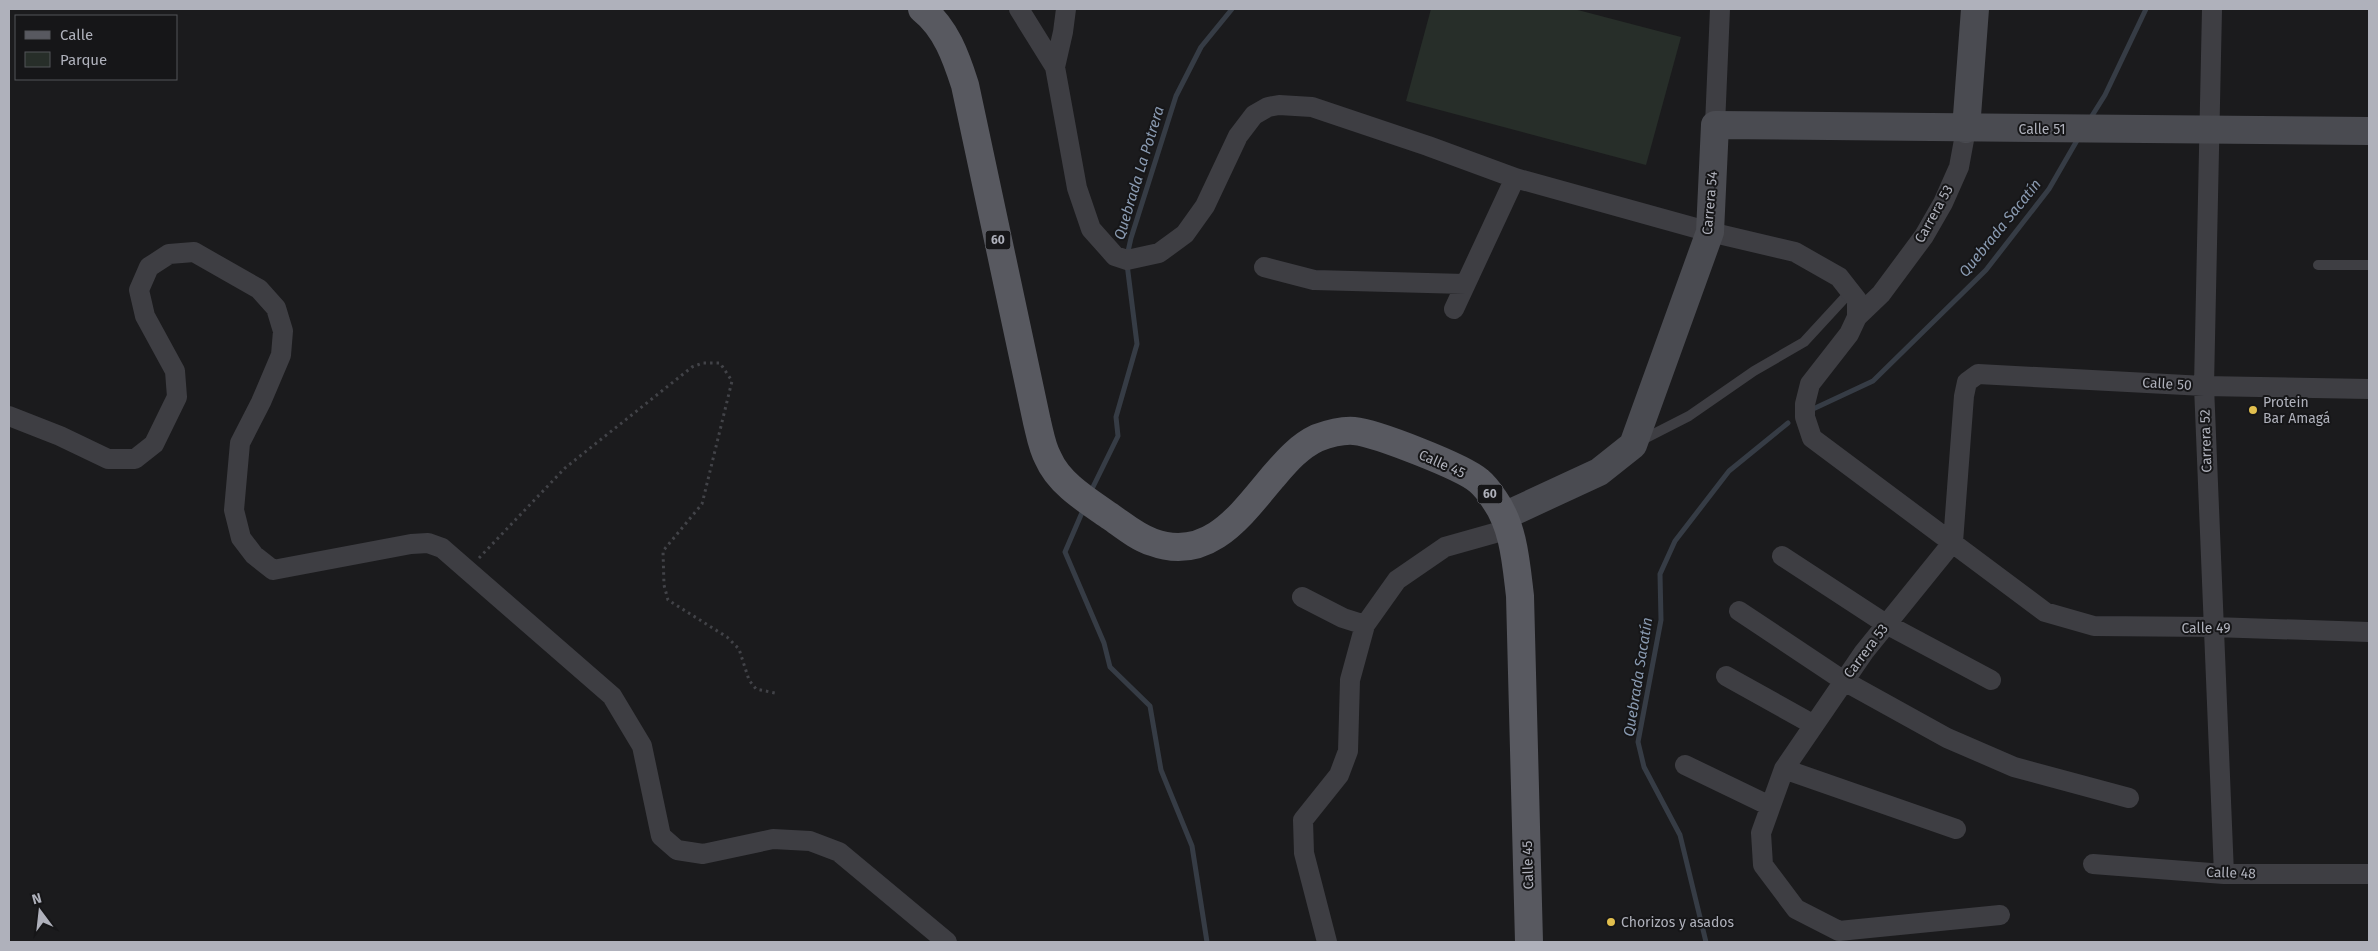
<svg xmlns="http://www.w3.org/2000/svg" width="2378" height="951" font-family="'Fira Sans',sans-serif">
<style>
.green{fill:#272e29}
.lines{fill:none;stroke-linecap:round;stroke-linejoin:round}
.stream{stroke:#363c45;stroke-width:5}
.path{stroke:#424348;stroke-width:3;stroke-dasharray:2.5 4;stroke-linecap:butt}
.lane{stroke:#3e3e43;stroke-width:10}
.street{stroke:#3e3e43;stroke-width:20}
.secondary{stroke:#4a4b51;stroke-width:28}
.primary{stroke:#585960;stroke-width:28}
.poi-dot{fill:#e2bf4e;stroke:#161618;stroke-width:2}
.labels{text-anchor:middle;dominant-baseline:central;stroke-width:4;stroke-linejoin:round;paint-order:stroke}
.shield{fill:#161618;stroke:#81828a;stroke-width:1}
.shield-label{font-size:12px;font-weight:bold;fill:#afb1bb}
.street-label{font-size:14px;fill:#afb1bb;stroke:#161618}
.poi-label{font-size:14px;fill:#afb1bb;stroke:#161618;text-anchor:start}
.water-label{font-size:15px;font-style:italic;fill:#8a9bb2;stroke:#161618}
</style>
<rect width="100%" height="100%" fill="#1b1b1d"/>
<path class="green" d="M1431 9H1574L1681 37 1646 165 1406 101Z"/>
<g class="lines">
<path class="stream" d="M2090 119 2105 95 2146 9
M1127 256 1131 238 1176 96 1201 47 1232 9
M1813 409 1873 381 1986 270 2049 189 2079 137
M1090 493 1118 436 1116 417 1137 344 1127 264
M1084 508 1065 552 1104 643 1110 667 1150 706 1161 770 1192 846 1207 942
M1706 942 1680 835 1644 767 1638 742 1661 620 1660 574 1675 541 1729 471 1788 423"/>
<path class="path" d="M479 558 565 468 692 367 703 363H720L732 381 702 504 663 551 664 585 668 600 727 637 739 649 749 680 756 689 775 693"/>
<path class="lane" d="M2318 265H2369
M1640 441 1689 416 1754 371 1804 342 1851 291"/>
<path class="street" d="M1019 9 1055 67 1077 188 1091 229 1115 256 1127 260 1159 253 1185 234 1205 206 1238 136 1254 115 1268 107 1279 105 1312 107 1428 146 1515 178 1710 232 1795 252 1839 277 1857 300V317
M2212 9 2204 386 2224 874
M1055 67 1063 32 1066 9
M1715 125 1720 9
M1966 129 1959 167 1943 203 1924 236 1881 294 1857 317 1849 334 1810 384 1805 404V417L1812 438 2045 612 2094 626 2213 627 2369 632
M1264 267 1314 280 1465 284
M1454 309 1515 178
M9 416 60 436 108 459H135L154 444 177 397 175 371 145 316 139 290 149 267 169 254 194 252 259 289 276 308 283 331 281 355 261 402 240 443 234 510 241 538 254 555 273 570 411 544 428 543 442 548 612 696 642 746 661 836 677 850 703 854 773 839 810 841 839 852 947 942
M1782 556 1886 624 1991 680
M1302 597 1343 618 1365 625 1397 580 1445 547 1509 529
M1739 611 1844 681 1947 738 2014 767 2129 798
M1726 676 1814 725
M1685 765 1770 806
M1784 769 1956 829
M2093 864 2224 874H2369
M2000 915 1839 931 1796 909 1763 865 1761 833 1784 769 1864 652 1953 542 1964 396 1967 382 1978 374 2204 386 2369 389
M1327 942 1304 853 1303 820 1339 775 1348 751 1350 680 1365 625"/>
<path class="secondary" d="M1966 129 1975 9
M1504 516 1599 472 1633 445 1710 232 1715 125 2369 131"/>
<path class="primary" d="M922 9C946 28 956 57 965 85L1037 422C1040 434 1042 447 1048 458 1059 484 1088 501 1111 517 1124 526 1137 537 1152 542 1208 563 1241 515 1272 478 1285 463 1298 447 1317 438 1328 434 1342 430 1354 431 1376 433 1463 467 1479 481 1485 486 1490 493 1494 499 1514 527 1516 563 1520 596L1529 942"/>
</g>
<g class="poi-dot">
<circle cx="2253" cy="410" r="5"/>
<circle cx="1611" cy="922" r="5"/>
</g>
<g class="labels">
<g class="shield">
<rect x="985.5" y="230.5" width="25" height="19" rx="4"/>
<rect x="1477.5" y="484.5" width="25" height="19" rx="4"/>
</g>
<g class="shield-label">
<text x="998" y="240">60</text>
<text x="1490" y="494">60</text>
</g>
<g class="street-label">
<text x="2042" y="129">Calle 51</text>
<text transform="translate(1710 203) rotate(-85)">Carrera 54</text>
<text transform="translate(1934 214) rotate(-61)">Carrera 53</text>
<text transform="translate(2167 384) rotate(3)">Calle 50</text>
<text transform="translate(2206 441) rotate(-92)">Carrera 52</text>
<text transform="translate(1442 464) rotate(24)">Calle 45</text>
<text x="2206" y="628">Calle 49</text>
<text transform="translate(1866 651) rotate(-53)">Carrera 53</text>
<text transform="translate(1528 865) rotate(-92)">Calle 45</text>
<text transform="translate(2231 873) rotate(2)">Calle 48</text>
</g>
<g class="poi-label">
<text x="2263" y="402">Protein<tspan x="2263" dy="16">Bar Amagá</tspan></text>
<text x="1621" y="922">Chorizos y asados</text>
</g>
<g class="water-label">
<text transform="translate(1139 173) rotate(-73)">Quebrada La Potrera</text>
<text transform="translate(2000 228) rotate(-51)">Quebrada Sacatín</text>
<text transform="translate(1638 677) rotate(-81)">Quebrada Sacatín</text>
</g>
</g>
<rect width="2378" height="951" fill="none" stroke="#afb1bb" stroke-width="20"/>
<rect x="15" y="15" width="162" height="65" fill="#161618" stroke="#535459"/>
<rect x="25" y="31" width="25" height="8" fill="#585960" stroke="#535459"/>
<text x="60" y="40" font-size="15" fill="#afb1bb">Calle</text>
<rect x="25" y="52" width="25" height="15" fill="#272e29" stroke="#535459"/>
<text x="60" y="65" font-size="15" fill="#afb1bb">Parque</text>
<g transform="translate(40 911) rotate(345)" stroke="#161618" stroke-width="4" paint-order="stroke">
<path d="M0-4L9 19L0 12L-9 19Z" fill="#afb1bb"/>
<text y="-8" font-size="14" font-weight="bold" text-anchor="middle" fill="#afb1bb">N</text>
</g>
</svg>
